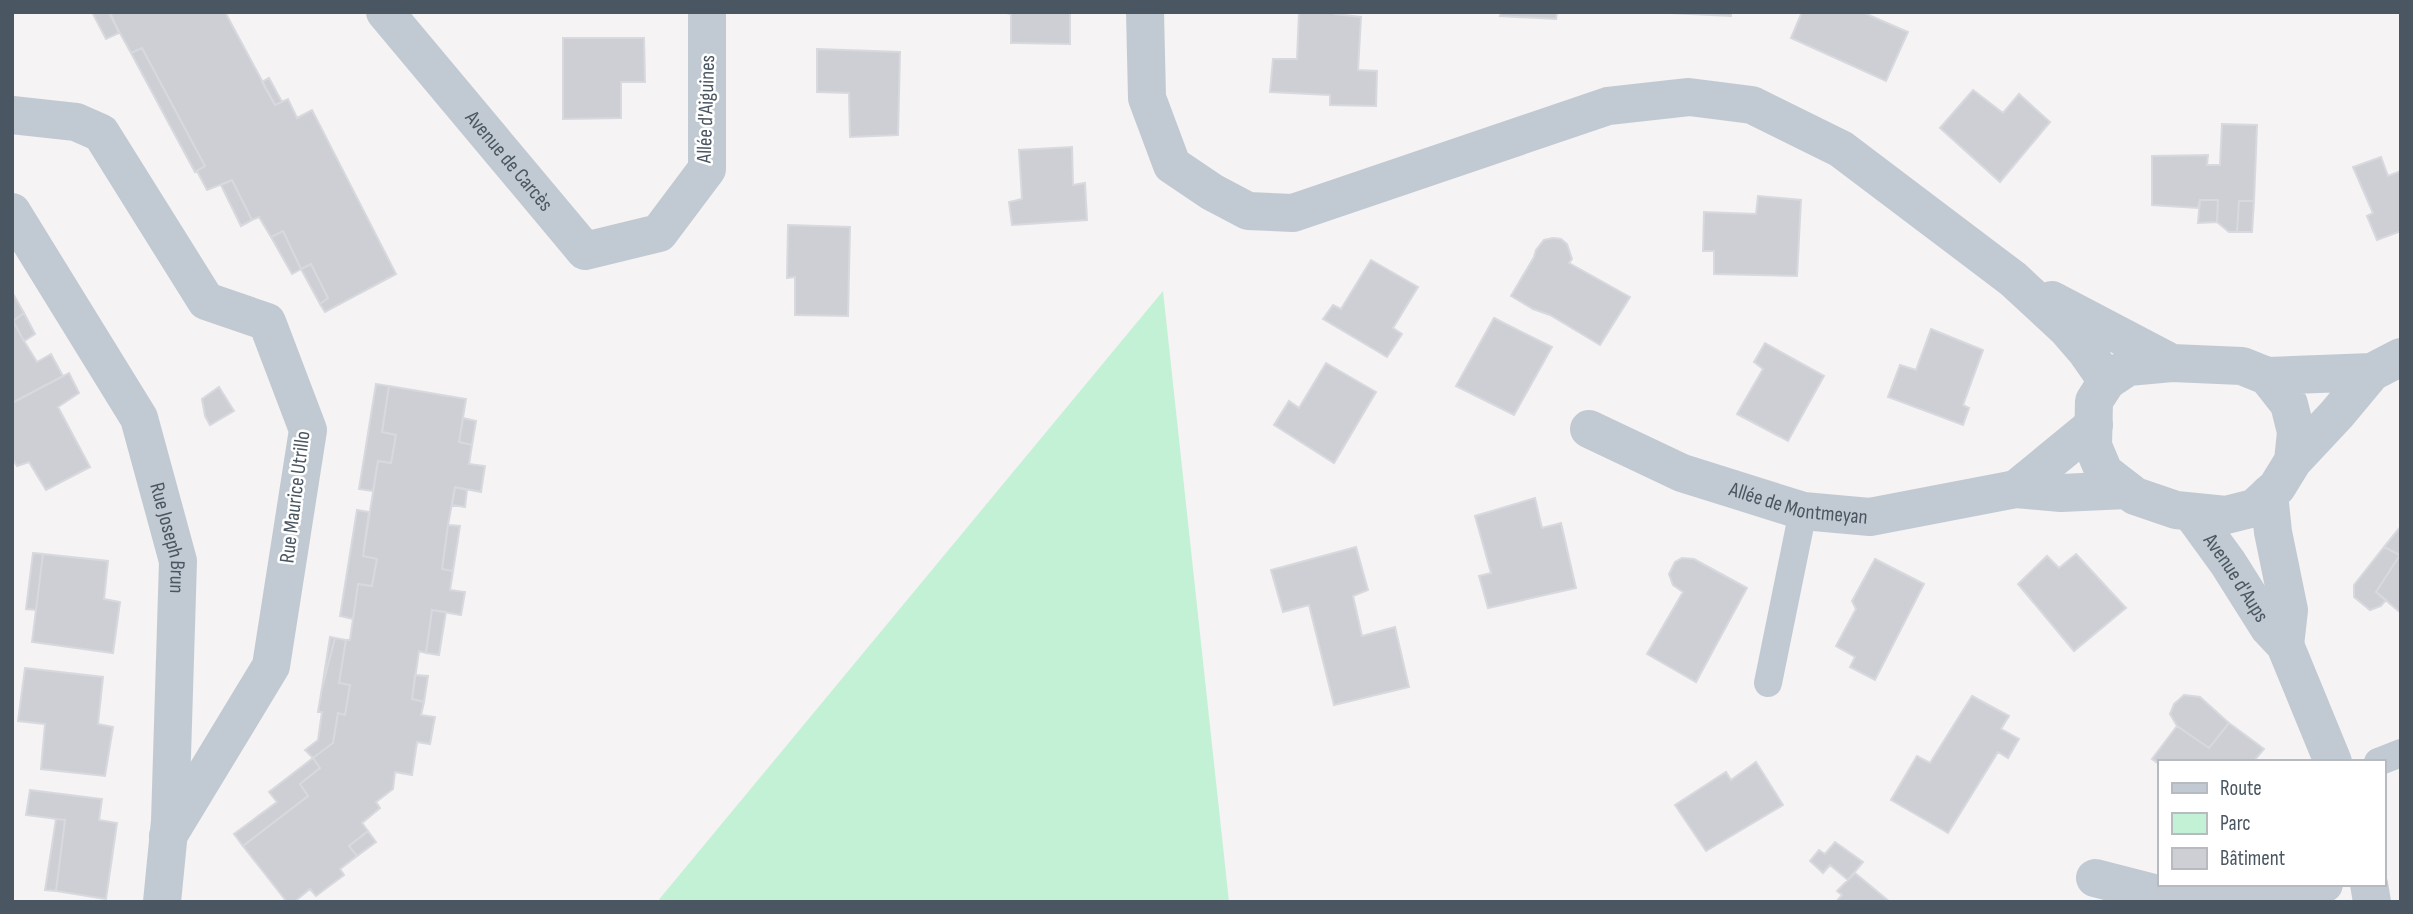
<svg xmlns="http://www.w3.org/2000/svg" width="2413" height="914" font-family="'Sofia Sans Condensed',sans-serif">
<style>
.green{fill:#c3f1d5}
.building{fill:#cdcfd5;stroke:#d7d9de;stroke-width:2}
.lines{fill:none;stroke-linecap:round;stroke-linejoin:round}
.service{stroke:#c1cad2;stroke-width:28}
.minor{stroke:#c1cad2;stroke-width:38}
.tertiary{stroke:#c1cad2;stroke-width:38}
.labels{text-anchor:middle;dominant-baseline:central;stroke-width:5;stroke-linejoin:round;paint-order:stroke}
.street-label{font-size:21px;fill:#4a5661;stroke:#fff}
</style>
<rect width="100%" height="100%" fill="#f5f3f3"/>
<path class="green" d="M1163 291 1229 902H657Z"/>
<path class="building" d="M92 12H110L119 33 106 39Z
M225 12 275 105 288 99 297 118 312 110 396 274 325 312 320 304 328 298 311 264 301 269 283 231 271 237 259 217 252 220 232 180 207 190 197 171 205 166 142 48 131 53 109 13Z
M1002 12H1070V44L1011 43V14Z
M1299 12H1335V14L1361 17 1358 70 1377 71 1376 106 1330 105V95L1270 92 1273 59H1297Z
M1501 12H1557L1556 19 1500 16Z
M1649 12H1731V16Z
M1802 12H1862L1908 32 1886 81 1791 38Z
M563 38H644L645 82H621V118L563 119Z
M142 48 205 166 195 172 131 53Z
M817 49 900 52 898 135 850 137 849 93 817 92Z
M269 78 282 102 275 105 262 82Z
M1973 90 2003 113 2019 94 2050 122 2000 182 1940 128Z
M2222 124 2257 125 2254 201H2239L2237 232H2229L2217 222 2218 200H2200L2198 208 2152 205V156L2208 155 2207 165H2220Z
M1072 147 1073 185 1085 183 1087 220 1012 225 1009 202 1022 199 1019 150Z
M2381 157 2388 176 2401 171V231L2377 240 2367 216 2373 213 2353 167Z
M232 180 252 220 241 226 221 185Z
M1758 196 1801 200 1797 276 1714 274V251H1703L1704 212 1756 214Z
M2200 200H2218L2217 222 2198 223Z
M2239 201H2254L2252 232H2237Z
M788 225 850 227 848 316 795 315V277L787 278Z
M283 231 301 269 292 274 271 237Z
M1553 238 1561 239 1567 244 1572 259 1569 263 1630 297 1600 345 1550 315 1533 309 1511 296 1534 257 1536 250 1544 240Z
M1371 260 1418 287 1393 328 1402 334 1387 357 1323 319 1333 305 1341 309Z
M311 264 328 298 320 304 301 269Z
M12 292 24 313 13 321 24 341 37 362 51 354 63 376 12 403Z
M24 313 35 334 24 341 13 321Z
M1494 318 1552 347 1514 415 1456 386Z
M1931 329 1983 350 1963 405 1969 408 1963 425 1888 397 1900 365 1916 370Z
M1765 343 1824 376 1788 441 1737 414 1763 369 1754 362Z
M1326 363 1376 392 1334 463 1274 425 1289 401 1299 408Z
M69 373 79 393 58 407 90 467 46 490 29 462 17 466 12 458V403Z
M376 384 389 386 382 432 396 435 391 463 378 461 373 491 359 489Z
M389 386 466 399 459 442 472 445 469 464 485 466 481 492 455 487 448 525 442 569 453 571 450 590 465 592 461 615 432 610 426 653 419 651 412 699 424 702 421 715 435 717 430 744 417 742 412 775 395 772 393 789 376 802 380 808 362 823 368 831 349 846 357 856 340 869 344 875 316 896 310 889 294 902H287L243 846 308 796 300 784 320 768 313 758 333 743 338 713 345 715 350 685 339 683 346 640H350L358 584 372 586 377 559 363 556 378 461 391 463 396 435 382 432Z
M219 387 234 411 210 425 205 416 202 399Z
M463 418 476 421 472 445 459 442Z
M455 487 467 490 465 507 452 505Z
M1535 498 1542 528 1561 523 1576 588 1488 608 1479 576 1491 573 1475 516Z
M357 510 369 512 363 556 377 559 372 586 358 584 353 619 340 616Z
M448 525 460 526 453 571 442 569Z
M2401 526V613L2376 592 2400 555 2384 547Z
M1356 547 1368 590 1353 596 1362 636 1395 627 1409 687 1334 705 1309 605 1283 612 1271 570Z
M2384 547 2400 555 2376 592 2386 600 2381 606 2370 610 2354 597V585Z
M33 553 43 554 36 610 26 609Z
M43 554 108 561 104 599 120 602 113 653 32 642Z
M2076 554 2126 608 2074 651 2018 584 2047 556 2059 568Z
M1682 558 1694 559 1747 588 1696 682 1647 654 1683 592 1673 585 1669 574 1675 562Z
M1875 559 1924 584 1875 680 1850 667 1855 657 1836 646 1856 609 1852 601Z
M432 610 446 612 439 655 426 653Z
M330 637 335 638 322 688Z
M335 638 346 640 339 683 350 685 345 715 338 713 333 743 313 758 305 750 318 740 322 712H318L322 688Z
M25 668 103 677 98 724 113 727 105 776 41 769 45 724 18 721Z
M415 675 428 676 424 702 412 699Z
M2184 695 2200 697 2229 723 2209 748 2177 726 2170 714 2174 704Z
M1972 696 2009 716 2001 729 2019 739 2008 758 1998 752 1948 833 1891 800 1917 756 1930 763Z
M2229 723 2264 749 2253 762H2159V764L2152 759 2177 726 2209 748Z
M313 758 320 768 300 784 308 796 243 846 234 834 277 802 269 792Z
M1756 762 1783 805 1706 851 1675 805 1726 772 1731 780Z
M30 790 102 799 99 820 117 823 106 899 56 891 65 820 26 815Z
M56 819 65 820 56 891 45 890Z
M368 831 376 842 357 856 349 846Z
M1835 842 1863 862 1848 880 1830 865 1823 873 1810 861 1819 850 1825 854Z
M1855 873 1890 902H1836L1842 895 1837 891Z"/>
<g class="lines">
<path class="service" d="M1768 683 1803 511
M2378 762 2401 753"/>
<g class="minor">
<path id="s1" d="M385 12 585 251 659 233 707 169V12"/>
<path d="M12 115 76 122 101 133 206 301 267 322 308 430 271 666 168 836"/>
<path id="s2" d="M12 212 139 418 178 561 170 821 162 902"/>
<path id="s3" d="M1589 429 1682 473 1803 511 1870 517 2016 489 2061 493 2127 490"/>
<path d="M2016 489 2094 425"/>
<path d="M2269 494 2273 532 2289 610 2285 645"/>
<path id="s4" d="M2191 512 2228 563 2269 628 2285 645 2333 762"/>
<path d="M2095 878 2173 898 2270 897 2324 884"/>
<path d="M2369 884 2372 902"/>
</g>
<path class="tertiary" d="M1145 12 1147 98 1172 165 1212 192 1248 211 1293 213 1608 106 1689 97 1752 105 1841 149 2013 279 2067 329 2086 351 2107 381
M2052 300 2172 363
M2172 363 2242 366 2267 376 2289 404 2296 432 2293 461 2277 487 2254 508 2226 515 2176 510 2135 496 2104 472 2093 446 2094 401 2107 381 2128 367Z
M2267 376 2372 372
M2293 461 2337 414 2372 372 2401 357"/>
</g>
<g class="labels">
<g class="street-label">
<text transform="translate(706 109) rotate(-88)">Allée d'Aiguines</text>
<text stroke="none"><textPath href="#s1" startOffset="194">Avenue de Carcès</textPath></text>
<text transform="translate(295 497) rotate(-83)">Rue Maurice Utrillo</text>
<text stroke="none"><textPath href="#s3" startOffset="224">Allée de Montmeyan</textPath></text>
<text stroke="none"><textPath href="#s2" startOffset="366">Rue Joseph Brun</textPath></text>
<text stroke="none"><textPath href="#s4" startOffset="80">Avenue d'Aups</textPath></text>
</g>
</g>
<rect width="2413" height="914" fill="none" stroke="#4a5661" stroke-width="28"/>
<rect x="2158" y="760" width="228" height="126" fill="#ffffff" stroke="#b7bbc0" stroke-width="2"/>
<rect x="2172" y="783" width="35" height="10" fill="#c1cad2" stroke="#b7bbc0" stroke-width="2"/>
<text x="2220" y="795" font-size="21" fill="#4a5661">Route</text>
<rect x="2172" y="813" width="35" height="21" fill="#c3f1d5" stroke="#b7bbc0" stroke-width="2"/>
<text x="2220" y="830" font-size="21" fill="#4a5661">Parc</text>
<rect x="2172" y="848" width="35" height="21" fill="#cdcfd5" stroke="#b7bbc0" stroke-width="2"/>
<text x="2220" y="865" font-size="21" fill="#4a5661">Bâtiment</text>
</svg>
